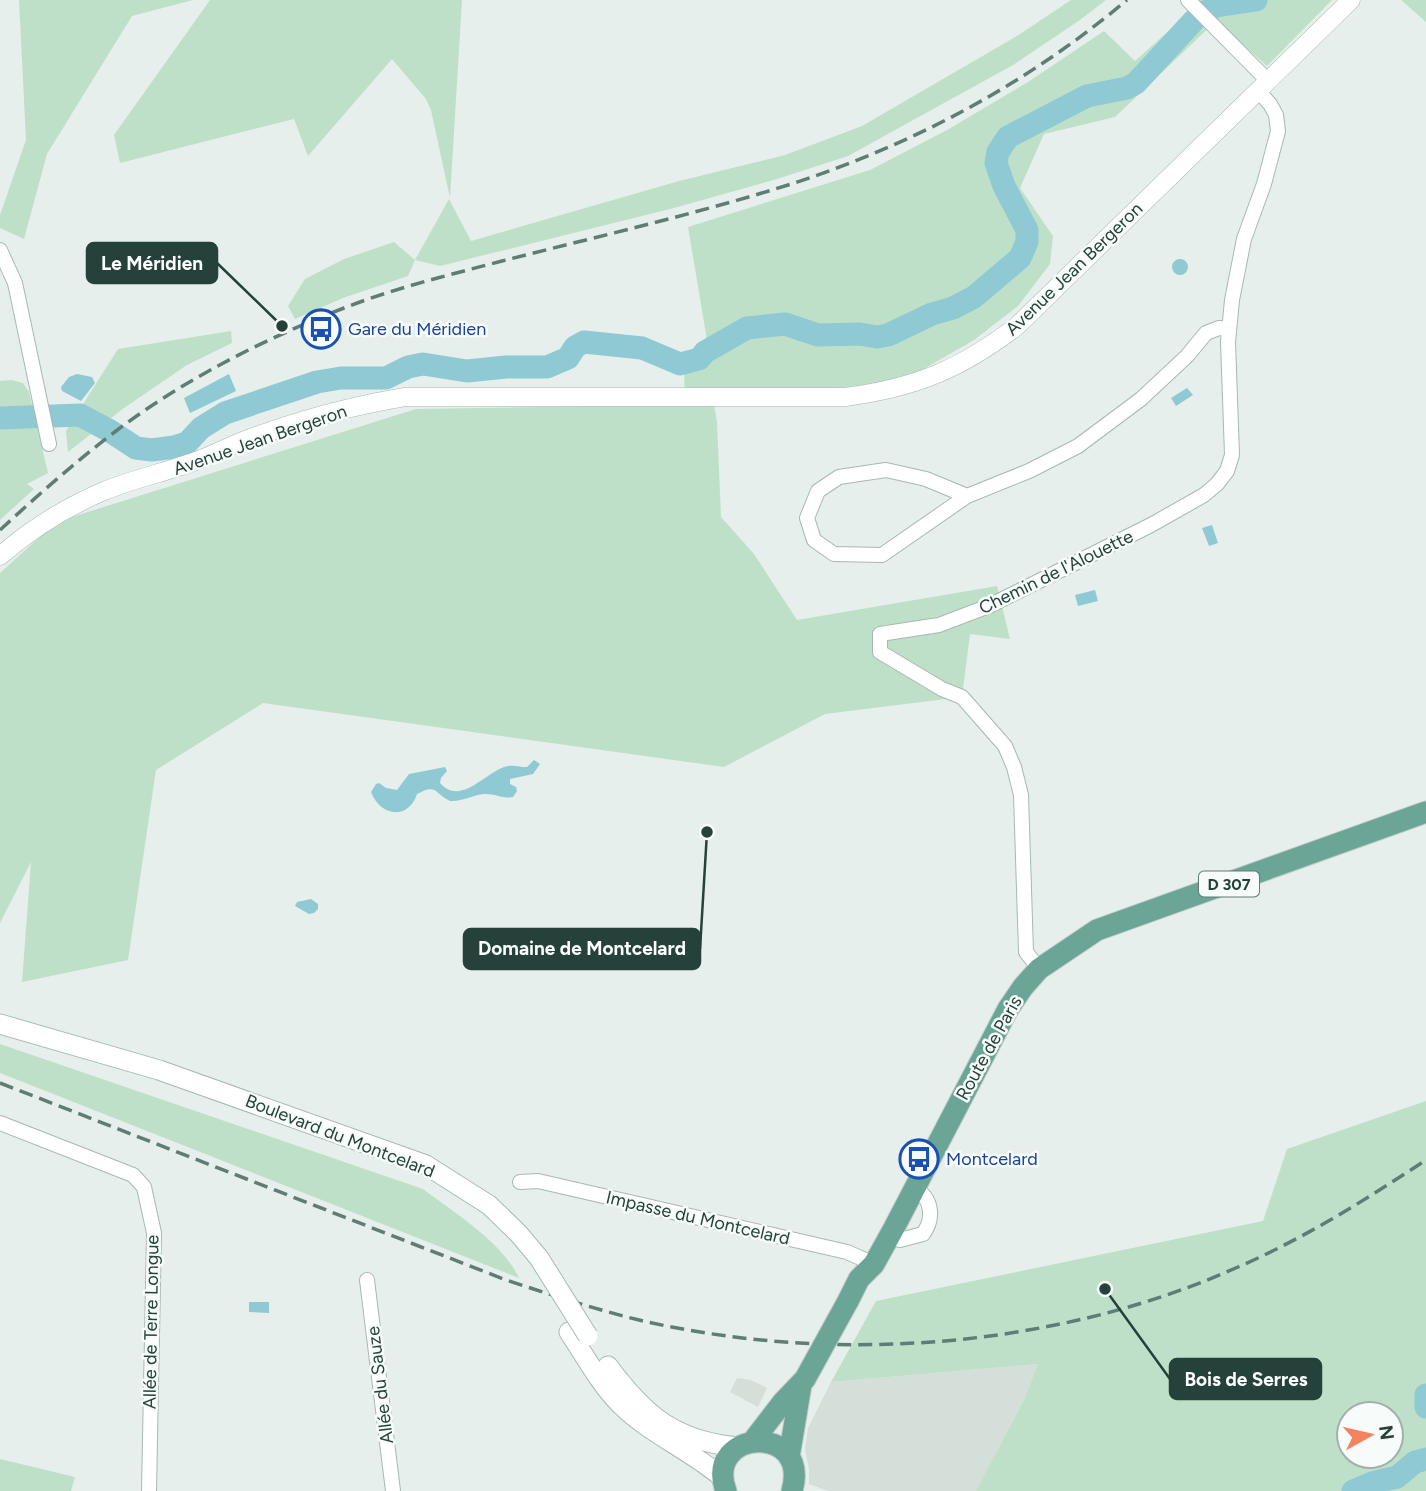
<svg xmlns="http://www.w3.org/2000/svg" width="1426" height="1491" font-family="Figtree,sans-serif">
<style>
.built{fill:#d4dfda}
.green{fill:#bfe0c8;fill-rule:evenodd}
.water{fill:#8ec9d4}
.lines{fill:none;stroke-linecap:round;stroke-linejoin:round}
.river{stroke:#8ec9d4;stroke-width:23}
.minor-casing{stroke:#a8b8b2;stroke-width:16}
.tertiary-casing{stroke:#a8b8b2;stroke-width:19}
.secondary-casing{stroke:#a4bbb3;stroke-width:21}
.primary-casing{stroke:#c2cac8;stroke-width:23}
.minor{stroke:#fff;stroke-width:14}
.tertiary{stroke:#fff;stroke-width:18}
.secondary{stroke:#fff;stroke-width:19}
.primary{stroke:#6aa596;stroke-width:21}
.rail{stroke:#5f7d75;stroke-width:3.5;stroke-dasharray:14 7;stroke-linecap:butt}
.secondary-bridge-casing{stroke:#a4bbb3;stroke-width:21;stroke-linecap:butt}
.primary-bridge-casing{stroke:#c2cac8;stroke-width:23;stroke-linecap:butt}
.secondary-bridge{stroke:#fff;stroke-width:19}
.primary-bridge{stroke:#6aa596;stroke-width:21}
.labels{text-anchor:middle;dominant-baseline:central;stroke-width:5;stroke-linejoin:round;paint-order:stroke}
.shield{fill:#f7fbf9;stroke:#637a73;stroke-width:2}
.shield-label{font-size:16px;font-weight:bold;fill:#24423a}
.street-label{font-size:18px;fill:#24423a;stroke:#f7fbf9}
.transit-label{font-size:18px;fill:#164399;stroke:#f7fbf9;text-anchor:start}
.leader{fill:none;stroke:#24423a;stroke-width:2.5}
.callout-dot{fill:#24423a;stroke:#f7fbf9;stroke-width:2.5}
.callout{fill:#24423a;stroke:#24423a;stroke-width:2.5}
.callout-label{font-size:19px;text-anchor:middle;font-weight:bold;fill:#fff}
</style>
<rect width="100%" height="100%" fill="#e6efeb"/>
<path class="built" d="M1038 1364 1023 1402 977 1491H828L809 1484V1469L805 1449 808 1428 831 1382Z
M737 1378 751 1380 767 1388 758 1407 730 1392Z"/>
<path class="green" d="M19 0H193L132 16 47 154 24 239 0 228V215L26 140Z
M210 0H462L450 198 431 110 426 99 392 59 308 156 294 119 120 163 114 135Z
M1071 0H1106L1080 20 1013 65 848 156 777 179 674 208 440 266 415 260 408 276 343 298 295 319 288 306 305 279 344 259 394 242 415 260 449 199 471 241 679 181 785 155 862 126 1017 36Z
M1186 0H1332L1267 66 1216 21 1115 117 1044 134 1020 188 1053 236 1050 264 1018 306 974 340 920 371 845 397 685 398 684 371 708 360 706 334 688 227 870 170 947 130 1028 82 1104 31 1135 61 1193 9Z
M1401 0H1426V22Z
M231 331 232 343 187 365 124 408 68 452 66 431 118 349Z
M11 380 23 383 29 392 48 473 27 484 34 489 0 520V381Z
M714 404 717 422 721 517 754 554 797 620 997 586 1010 639 970 634 962 697 825 714 724 767 263 703 156 770 128 960 22 982 31 862 0 923V573L56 522 416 409Z
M0 1044 423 1189C455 1213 502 1242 519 1278L0 1073Z
M1426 1101V1491H976L1023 1402 1038 1364 831 1382 876 1301 1263 1221 1287 1149ZM1349 1414H1391V1456H1349Z
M0 1459 75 1477 71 1491H0Z"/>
<path class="water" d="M1172 267a8 8 0 1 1 16 0a8 8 0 1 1-16 0Z
M77 374 92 377 95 383 81 401 62 391 61 387 69 377Z
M229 374 236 391 190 413 184 398Z
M1187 388 1193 395 1176 406 1171 398Z
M1212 525 1218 543 1209 546 1202 528Z
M1095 590 1098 601 1078 606 1075 595Z
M534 760 540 764 533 774 510 779V784L516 787 517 791 513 797C503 799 494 793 484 794 472 795 462 802 450 801 434 793 437 783 417 794 408 821 380 816 371 792L376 784 379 783 386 788 397 790 409 774 445 767 447 771 441 778 440 783C460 806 484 774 504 767 512 764 519 767 527 767Z
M311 899 318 904V909L314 913 309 914 295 906 297 902Z
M249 1302H269V1313L249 1312Z"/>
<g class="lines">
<path class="river" d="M0 418 80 415 110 431 136 448 152 450 174 447 187 443 201 428 225 413 317 382 341 378H386L408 367 423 364 467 371 506 367H547L568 358 575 347 584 342 642 348 680 364 699 359 705 352 747 328 785 324 818 335 860 334 877 337 888 335 932 314 953 308 974 297 1020 258 1027 242V230L1004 186 996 163 998 152 1008 137 1087 96 1127 88 1136 83 1198 16 1216 6 1256 0
M1426 1395V1407
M1353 1491 1372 1483 1397 1477 1415 1462 1426 1459"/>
<g class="minor-casing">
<path id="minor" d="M1188 0 1268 81
M0 250 15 283 49 444
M967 496 926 479 886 470 839 477 818 491 807 518 814 540 834 554 882 555 967 496 1029 471 1078 446 1141 399 1187 356 1206 333 1219 328 1228 329
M1039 969 1026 952 1021 795 1014 767 1005 746 962 697 942 689 880 652V634L939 625 989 606 1151 525 1204 495 1217 484 1227 471 1232 455 1228 342 1232 300 1244 239 1264 184 1278 131 1276 115 1270 104 1258 91
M0 1123 133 1175 144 1187 154 1233 149 1491
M520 1182 538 1181 847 1252 874 1264
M890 1236 900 1240 923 1234C934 1219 933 1198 914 1188
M367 1280 393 1491"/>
</g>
<g class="tertiary-casing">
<path id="tertiary" d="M0 556C31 529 66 507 104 491 133 479 166 472 196 461 211 456 225 448 240 442 293 422 350 406 405 397H845C915 388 961 369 1017 326L1351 0"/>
</g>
<g class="secondary-casing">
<path id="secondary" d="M0 1024 159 1070 426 1165 489 1205 518 1233 539 1258
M569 1332C585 1356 600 1384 620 1404 650 1434 690 1450 723 1478
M608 1366C645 1416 675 1441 738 1447"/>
</g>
<g class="primary-casing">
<path id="primary" d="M848 1301 859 1279 874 1264 894 1228 1008 1009 1023 987 1039 969 1097 930 1426 812
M753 1441 783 1402 805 1379
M789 1457 801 1385
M726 1491C703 1429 811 1422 792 1491"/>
</g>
<use href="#minor" class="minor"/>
<use href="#tertiary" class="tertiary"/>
<use href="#secondary" class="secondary"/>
<use href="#primary" class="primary"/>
<path class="rail" d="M0 530C37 496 75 462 116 431 185 379 264 339 344 308 395 288 449 275 502 261 592 238 683 217 772 190 903 150 1022 88 1127 0
M0 1083 506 1280C552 1295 597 1310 643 1321 837 1365 1057 1348 1238 1267 1305 1238 1365 1200 1426 1160"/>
<g class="secondary-bridge-casing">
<path id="secondary-bridge" d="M539 1258 588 1336"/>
</g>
<g class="primary-bridge-casing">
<path id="primary-bridge" d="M805 1379 848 1301"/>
</g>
<use href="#secondary-bridge" class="secondary-bridge"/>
<use href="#primary-bridge" class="primary-bridge"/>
</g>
<defs>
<g id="bus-ring" transform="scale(2.0125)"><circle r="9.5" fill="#f7fbf9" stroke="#1a4fb4" stroke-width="1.5"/><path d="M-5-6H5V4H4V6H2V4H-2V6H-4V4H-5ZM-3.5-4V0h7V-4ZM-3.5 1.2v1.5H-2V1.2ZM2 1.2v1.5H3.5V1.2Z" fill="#1a4fb4"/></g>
</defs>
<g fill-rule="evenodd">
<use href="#bus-ring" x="321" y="329"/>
<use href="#bus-ring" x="919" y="1159"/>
</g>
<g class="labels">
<rect class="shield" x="1199" y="871.5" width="60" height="25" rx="5"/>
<g class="shield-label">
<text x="1229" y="884">D 307</text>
</g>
<g class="street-label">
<text transform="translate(1074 269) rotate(-44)">Avenue Jean Bergeron</text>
<text transform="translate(260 440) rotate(-19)">Avenue Jean Bergeron</text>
<text transform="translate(1056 572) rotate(-26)">Chemin de l'Alouette</text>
<text transform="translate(989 1048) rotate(-61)">Route de Paris</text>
<text transform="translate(340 1136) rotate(21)">Boulevard du Montcelard</text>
<text transform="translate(698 1218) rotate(13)">Impasse du Montcelard</text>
<text transform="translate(151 1322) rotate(-89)">Allée de Terre Longue</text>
<text transform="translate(380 1385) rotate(-97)">Allée du Sauze</text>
</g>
<g class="transit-label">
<text x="348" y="329">Gare du Méridien</text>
<text x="946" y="1159">Montcelard</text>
</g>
</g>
<path class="leader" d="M282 326L217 263M707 832L700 949M1105 1289L1170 1379"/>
<g class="callout-dot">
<circle cx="282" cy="326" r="7"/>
<circle cx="707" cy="832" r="7"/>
<circle cx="1105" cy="1289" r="7"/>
</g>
<g class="callout">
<rect x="87" y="243" width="130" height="40" rx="7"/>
<rect x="464" y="929" width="236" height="40" rx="7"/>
<rect x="1170" y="1359" width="151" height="40" rx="7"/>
</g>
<g class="callout-label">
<text x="152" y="270">Le Méridien</text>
<text x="582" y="955">Domaine de Montcelard</text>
<text x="1246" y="1386">Bois de Serres</text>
</g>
<g transform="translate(1370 1435) rotate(82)"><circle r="33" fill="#f7fbf9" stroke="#a3b1ad" stroke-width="2"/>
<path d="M0-5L12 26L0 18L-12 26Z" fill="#f4845f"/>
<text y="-10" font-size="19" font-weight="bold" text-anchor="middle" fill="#24423a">N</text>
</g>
</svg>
